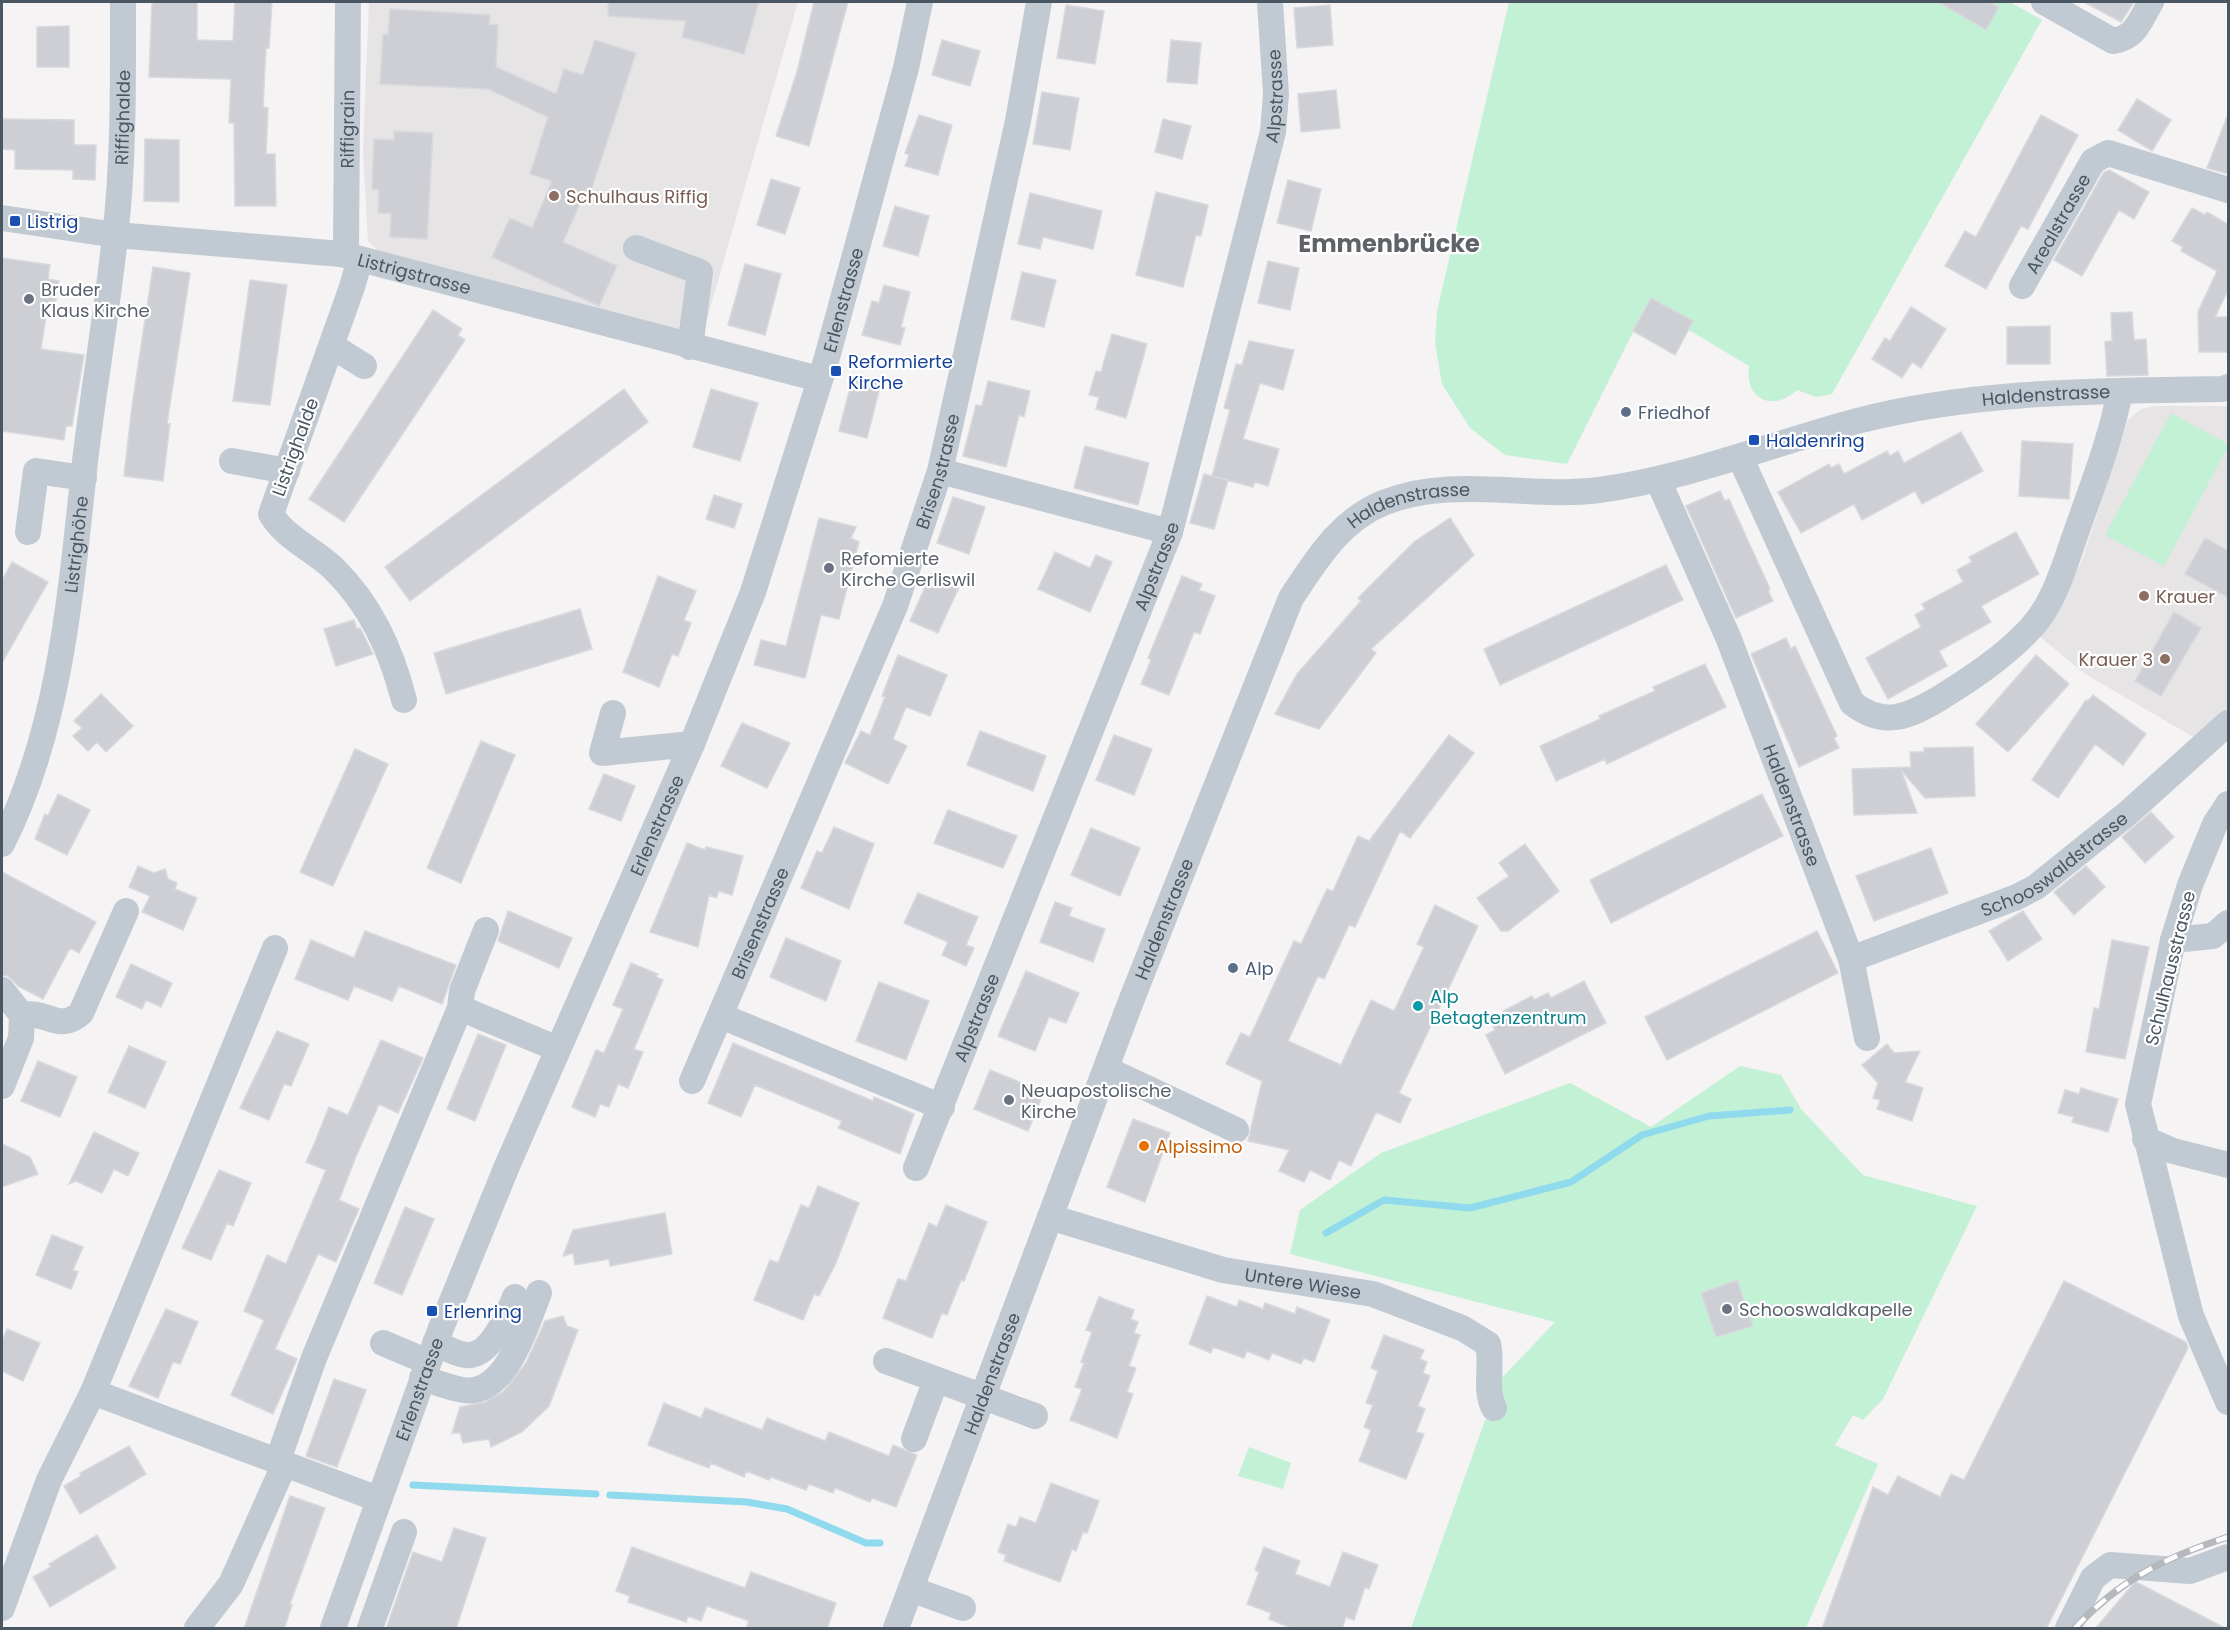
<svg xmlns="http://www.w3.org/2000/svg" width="2230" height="1630" font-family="Poppins,sans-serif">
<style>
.education{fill:#e6e4e5}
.green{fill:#c3f1d5}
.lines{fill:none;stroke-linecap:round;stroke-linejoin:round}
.stream{stroke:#90daee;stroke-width:7}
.building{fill:#cdcfd5;stroke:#d7d9de;stroke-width:1.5}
.minor{stroke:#c1cad2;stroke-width:26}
.rail-casing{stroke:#b5b8bd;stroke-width:7}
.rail{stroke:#fff;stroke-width:4.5;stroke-dasharray:14;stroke-linecap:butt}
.education-dot{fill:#8d6e63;stroke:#fff;stroke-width:2}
.transit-dot{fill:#1a4fb4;stroke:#fff;stroke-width:2}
.worship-dot{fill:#6b7280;stroke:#fff;stroke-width:2}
.service-dot{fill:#5c6f8a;stroke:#fff;stroke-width:2}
.culture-dot{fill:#0f9aa8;stroke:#fff;stroke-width:2}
.food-dot{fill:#e8710a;stroke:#fff;stroke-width:2}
.labels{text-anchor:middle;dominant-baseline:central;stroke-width:4.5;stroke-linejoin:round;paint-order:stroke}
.street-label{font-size:18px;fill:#4a5661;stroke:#fff}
.education-label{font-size:18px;fill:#785e54;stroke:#fff;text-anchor:start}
.transit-label{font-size:18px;fill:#164399;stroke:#fff;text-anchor:start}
.worship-label{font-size:18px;fill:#5b616d;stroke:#fff;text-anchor:start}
.service-label{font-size:18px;fill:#4e5e75;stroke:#fff;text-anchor:start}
.culture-label{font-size:18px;fill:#0d838f;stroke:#fff;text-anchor:start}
.food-label{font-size:18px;fill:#c56008;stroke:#fff;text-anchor:start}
.district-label{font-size:24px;font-weight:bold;fill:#5f6368;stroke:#fff}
</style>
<rect width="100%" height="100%" fill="#f5f3f3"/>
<path class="education" d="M369 2H798L701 340 382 254 368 241 363 150Z
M2155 406H2228V716L2202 742 2085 674 2039 636 2044 621 2081 563 2128 420 2141 409Z"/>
<path class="green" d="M1509 2H2010L2042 20 1832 394 1816 397 1797 390C1773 413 1744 399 1749 366L1689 330 1675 355 1633 332 1567 464 1505 455 1470 428 1442 384 1435 343 1437 311Z
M2171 413 2228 444V447L2164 566 2105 535Z
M1740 1066 1781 1075 1801 1109 1863 1175 1977 1206 1883 1399 1863 1420 1853 1415 1835 1445 1878 1464 1806 1628H1411L1499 1381 1555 1322 1290 1254 1300 1210 1381 1153 1570 1083 1651 1127Z
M1249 1447 1291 1463 1283 1489 1238 1476Z"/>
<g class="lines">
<path class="stream" d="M1326 1233 1384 1200 1470 1208 1571 1182 1642 1135 1709 1116 1790 1110
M413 1485 596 1494
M610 1495 747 1502 787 1509 866 1543H880"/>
</g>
<path class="building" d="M152 2H197V40L233 41 235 2H272L269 48H266L263 107 268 108 266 154H275L276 206H235L234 123H229L231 79 149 77Z
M608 2H759L744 54 682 37 686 21 608 16Z
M814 2H848L809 146 776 136 797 72Z
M1938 2H1989L1999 7 1986 30Z
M2084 2H2134L2121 22Z
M1066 5 1104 11 1095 64 1057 58Z
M1330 5 1333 45 1297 48 1294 8Z
M390 9 490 15 489 24 498 25 496 67 556 94 564 69 583 75 595 40 636 53 590 194 585 192 563 242 617 266 599 306 492 257 510 218 532 228 552 181 530 174 548 117 488 89 380 84 383 34 388 35Z
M69 26V67H37V27Z
M942 40 980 51 970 86 932 75Z
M1171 40 1201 43 1197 84 1167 82Z
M1336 90 1340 128 1301 132 1298 94Z
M1042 92 1079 98 1070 150 1033 144Z
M2137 99 2171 120 2152 151 2118 130Z
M919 115 952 125 938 175 905 166 909 155 905 153Z
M2041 115 2078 135 2028 229 2021 226 1986 289 1945 266 1965 231 1976 237Z
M2227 117H2229V174L2207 168Z
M2 119 74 120V145H96L95 180 73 179V170L15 169V150L2 149Z
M1163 119 1191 126 1182 159 1155 152Z
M394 131 433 133 427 239 390 237 391 213H378L379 190 372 189 374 139 394 140Z
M145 139 179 140V202L144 201Z
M2109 170 2149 192 2134 219 2119 210 2082 276 2054 260 2104 172Z
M771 179 800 188 785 234 757 225Z
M1288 180 1321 189 1311 231 1277 223Z
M1156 192 1208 205 1201 236 1196 235 1183 287 1136 275Z
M1030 193 1102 211 1093 249 1043 237 1040 249 1018 244Z
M895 206 929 216 918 256 883 246Z
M2192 208 2205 215 2207 212 2229 225V288L2215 317H2229V352H2199L2198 312 2217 271 2181 251 2183 247 2172 241Z
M2 258 50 265 48 279 59 281 55 306 48 304 41 349 84 355 72 426H66L64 440 2 431Z
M1268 261 1299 268 1290 310 1258 303Z
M745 264 781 274 765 335 728 325Z
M153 267 190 273 167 424H170L163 481 124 476 132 406Z
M1022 272 1056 280 1044 327 1011 319Z
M250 280 287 285 270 405 233 401Z
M884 285 910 292 901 327 905 328 900 345 862 335 872 301 879 303Z
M1651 298 1693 321 1675 355 1633 331Z
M1911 307 1946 329 1921 368 1912 362 1902 378 1872 359 1885 338 1890 341Z
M433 310 462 329 458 335 465 340 344 522 309 499Z
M2132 312 2134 340 2146 339 2148 375 2107 376 2105 342 2112 341 2111 313Z
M2050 326V364H2007V327Z
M1112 334 1147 344 1126 418 1096 409 1099 397 1089 395 1096 371 1101 372Z
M1249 341 1294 350 1283 390 1260 383 1243 439 1279 449 1268 486 1255 482 1253 487 1212 476 1230 410 1224 408 1236 364 1242 365Z
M853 376 881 383 867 438 839 431Z
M988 381 1030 391 1024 417 1019 415 1006 467 963 456 976 405 982 406Z
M624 389 648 422 410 601 385 567Z
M711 389 758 403 740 461 693 447Z
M1961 432 1983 471 1922 504 1915 491 1862 520 1854 504 1801 533 1778 492 1829 464 1831 468 1839 464 1844 474 1887 451 1890 456 1898 451 1904 463Z
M2022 441 2073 444 2069 499 2019 496Z
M1085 446 1149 463 1138 505 1074 488Z
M1204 474 1228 480 1214 529 1190 523Z
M1720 491 1725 501 1729 499 1770 589 1768 590 1773 601 1736 618 1686 506Z
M714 495 742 504 734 528 706 519Z
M953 497 985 507 969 554 937 543Z
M819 518 856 527 851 538 859 542 839 619 821 615 805 678 754 665 761 640 786 646Z
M1450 518 1474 555 1371 649 1376 653 1319 729 1275 714 1297 674 1361 601 1358 598 1414 542Z
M2016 532 2039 574 1981 606 1991 622 1939 651 1947 666 1888 699 1866 658 1921 627 1915 615 1925 609 1922 604 1963 582 1957 570 1972 562 1969 557Z
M2205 538 2229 551V598L2185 574Z
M1055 552 1090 568 1096 555 1112 562 1090 612 1038 589Z
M12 562 48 582 2 663V581Z
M1666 565 1683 600 1500 685 1484 649Z
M931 574 959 587 938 633 910 621Z
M658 576 696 591 684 620 691 623 678 656 672 654 659 687 623 672Z
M1182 576 1202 584 1199 590 1215 596 1200 634 1194 632 1169 695 1141 684 1151 660 1148 658Z
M580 609 592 649 446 694 434 653Z
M2174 612 2201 628 2161 696 2135 681Z
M354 620 357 629 360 628 373 654 336 666 324 629Z
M1786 638 1791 649 1795 646 1837 736 1834 738 1839 748 1799 767 1751 654Z
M898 655 947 675 930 716 906 707 893 739 907 746 888 784 845 763 861 731 870 735 885 697 882 696Z
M2036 655 2069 684 2008 752 1976 724Z
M1705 664 1726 707 1607 764 1605 759 1556 781 1540 746 1600 719 1599 716 1655 691 1653 687Z
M101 694 133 726 106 752 97 742 88 751 73 736 82 728 74 721Z
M2093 695 2146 734 2123 765 2095 744 2058 798 2032 780 2086 700 2088 701Z
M742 723 790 743 767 788 721 766Z
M980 731 1046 756 1033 791 967 765Z
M1114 735 1152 749 1134 795 1096 780Z
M1449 735 1474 753 1410 838 1400 831 1355 927 1349 925 1324 979 1318 976 1288 1041 1341 1065 1371 1000 1394 1011 1424 947 1417 944 1435 905 1478 926 1399 1093 1411 1099 1400 1123 1376 1112 1351 1166 1339 1160 1330 1180 1310 1170 1304 1182 1279 1171 1289 1150 1248 1141 1262 1081 1226 1064 1241 1033 1250 1037 1294 941 1301 944 1327 889 1333 891 1358 836 1369 841Z
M481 741 515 755 461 883 427 868Z
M1973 747 1975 796 1925 798 1901 770 1917 813 1854 815 1852 769 1911 767 1910 752H1924V748Z
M355 749 388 764 333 886 300 872Z
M604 774 635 786 621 821 589 809Z
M58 794 90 810 67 855 35 839 45 814 48 816Z
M1762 794 1783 836 1611 923 1590 880Z
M948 810 1017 836 1003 868 934 843Z
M2151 812 2174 837 2145 863 2122 837Z
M834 827 874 844 849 909 801 888 817 851 822 853Z
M1091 828 1140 848 1120 896 1071 875Z
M687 843 705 850 706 847 743 856 732 895 719 891 716 898 709 895 698 947 650 932Z
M1525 844 1559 891 1508 931H1501L1477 898 1509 876 1499 863Z
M1931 848 1948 893 1874 921 1856 876Z
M138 866 154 873 165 869 168 879 177 883 175 889 197 898 183 930 142 912 150 896 129 887Z
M2086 866 2105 887 2074 915 2054 892Z
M2 872 96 922 79 953 70 948 43 999 18 986 8 976 2 975Z
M918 893 978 917 966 945 974 948 966 966 942 955 948 942 904 923Z
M1055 902 1072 908 1069 916 1105 929 1093 962 1040 942Z
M508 911 572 938 559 968 498 941Z
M2023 911 2042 939 2008 961 1989 931Z
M365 931 456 965 442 1004 399 986 392 1001 354 986 348 1000 295 979 311 940 354 958Z
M1817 931 1838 973 1667 1060 1645 1017Z
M786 938 841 961 826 1001 770 977Z
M2112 940 2149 947 2125 1059 2086 1052 2094 1008 2099 1009Z
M631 963 658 974 656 977 663 980 634 1049 643 1052 628 1088 618 1084 609 1107 600 1104 595 1117 572 1107 596 1050 604 1053 623 1009 613 1005Z
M131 964 172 983 161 1007 146 1000 142 1009 116 997Z
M1026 971 1079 993 1066 1023 1049 1017 1035 1051 998 1036Z
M1584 981 1606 1023 1505 1074 1486 1035 1495 1030 1493 1026 1507 1018 1503 1011 1532 996 1534 1000 1548 993 1551 998Z
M879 982 929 1001 906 1060 856 1041Z
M277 1031 309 1044 291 1086 284 1084 269 1120 240 1108Z
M478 1034 506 1045 475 1121 447 1109Z
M381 1040 423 1058 398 1113 379 1104 355 1159 339 1200 359 1209 336 1262 318 1254 275 1349 297 1359 273 1414 231 1395 264 1320 244 1311 267 1255 286 1264 326 1170 306 1162 315 1142 329 1107 348 1115Z
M733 1043 873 1101 874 1097 914 1114 900 1154 838 1128 842 1121 755 1085 741 1117 708 1103Z
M1887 1044 1894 1053 1920 1051 1905 1082 1923 1088 1912 1121 1877 1109 1880 1100 1873 1098 1878 1083 1862 1065Z
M129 1046 166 1062 145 1108 108 1092Z
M38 1061 77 1077 60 1117 21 1101Z
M990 1070 1044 1092 1028 1131 974 1109Z
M2081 1088 2118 1099 2108 1132 2072 1122 2074 1117 2058 1113 2065 1090 2079 1094Z
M1133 1119 1170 1133 1145 1202 1107 1187Z
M94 1132 139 1153 128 1176 114 1169 102 1193 76 1181 69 1184Z
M2 1144 30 1157 38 1174 2 1187Z
M219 1170 251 1183 233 1226 227 1223 211 1260 182 1248Z
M818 1186 859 1203 836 1263 819 1296 814 1294 803 1320 754 1300 770 1260 778 1263 801 1205 809 1208Z
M946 1205 987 1222 964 1281 961 1280 947 1315 942 1313 932 1338 883 1318 898 1279 906 1281 929 1223 937 1227Z
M405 1207 434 1219 402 1295 374 1283Z
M665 1213 672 1254 610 1266 609 1259 575 1265 573 1253 563 1256 573 1230Z
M52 1235 83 1247 73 1270 78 1272 71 1289 36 1275Z
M1737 1280 1753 1326 1716 1337 1701 1293Z
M2064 1281 2186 1342 2188 1348 2046 1629H1822L1873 1487 1888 1495 1898 1476 1940 1497 1951 1474 1964 1480Z
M1207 1296 1237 1307 1239 1300 1263 1309 1265 1303 1295 1314 1297 1307 1330 1320 1314 1362 1304 1358 1301 1364 1272 1353 1269 1360 1247 1351 1244 1358 1213 1347 1211 1353 1189 1344Z
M1099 1297 1134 1310 1131 1319 1138 1322 1134 1333 1140 1335 1129 1366 1136 1368 1127 1392 1133 1394 1117 1438 1070 1420 1082 1389 1075 1387 1084 1363 1081 1362 1092 1332 1086 1330Z
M166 1309 198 1322 180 1364 173 1362 158 1398 129 1386Z
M563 1316 567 1326 578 1330 549 1406 522 1432 491 1447 489 1439 463 1443 460 1433H452L460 1407 485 1402 503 1392 526 1363 545 1321Z
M7 1329 40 1343 23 1381 2 1371V1342Z
M1384 1335 1424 1350 1420 1359 1427 1362 1423 1373 1430 1376 1418 1406 1425 1409 1416 1432 1424 1434 1406 1479 1359 1461 1371 1430 1364 1427 1373 1405 1366 1403 1378 1371 1371 1368Z
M334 1379 366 1390 337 1467 306 1456Z
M664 1403 701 1418 705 1408 762 1430 767 1418 825 1441 829 1432 889 1456 893 1445 917 1455 896 1507 872 1498 870 1502 835 1488 833 1493 809 1484 806 1490 771 1477 769 1480 746 1471 744 1477 711 1463 709 1468 648 1445Z
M129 1446 146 1474 80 1514 64 1486 81 1476 80 1473Z
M1051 1483 1099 1501 1087 1533 1083 1532 1076 1551 1072 1549 1060 1582 1004 1561 1006 1555 998 1552 1008 1524 1016 1527 1020 1517 1036 1523Z
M290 1496 325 1508 290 1604 292 1605 284 1629H244Z
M454 1528 486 1538 456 1629H386L413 1552 442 1562Z
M97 1535 116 1568 50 1607 33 1577 51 1567 49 1564Z
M632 1547 745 1588 751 1572 836 1603 827 1629H746L749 1621 707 1606 701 1621 688 1616 686 1622 628 1602 630 1596 616 1591Z
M1264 1547 1300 1561 1295 1574 1330 1587 1343 1552 1378 1565 1369 1589 1365 1587 1354 1620 1346 1617 1342 1629H1294L1269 1619 1271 1613 1247 1604 1259 1572 1255 1570Z
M2135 1582H2136L2227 1629H2095Z"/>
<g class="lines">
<g class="minor">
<path d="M2044 2 2113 41C2136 38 2140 20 2151 2"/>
<path id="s1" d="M2 218 116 235 341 254 819 379"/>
<path d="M636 248 700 272 690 347"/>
<path id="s2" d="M341 254 346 243 348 2"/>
<path d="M360 259 352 287 271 514C285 538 313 549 333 568 371 605 391 650 404 700"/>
<path id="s3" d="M2022 286 2093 161 2108 153 2228 190"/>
<path d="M332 346 364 366"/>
<path d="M1740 457 1852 703C1884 728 1908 717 1940 698 1972 678 2004 657 2030 629 2055 603 2065 563 2077 530 2093 484 2111 439 2120 391"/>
<path d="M232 461 287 471"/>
<path d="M940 471 1170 532"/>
<path id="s4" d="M1658 480 1728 637 1851 959 1867 1038"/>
<path d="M28 532 36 471 84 478"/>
<path d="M613 713 602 753 692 744"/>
<path d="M2228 804 2215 824 2190 885 2173 940 2138 1104 2191 1316 2228 1402"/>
<path id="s5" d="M2 844C61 727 71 589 85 461 94 386 107 312 115 237 124 159 123 80 123 2"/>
<path d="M2173 940 2213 936 2228 923"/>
<path d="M275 948 93 1392 378 1499"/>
<path id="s6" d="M1851 959 2017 897 2036 887 2128 813 2228 723"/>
<path d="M2 990 22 1015 21 1038 2 1086"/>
<path d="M460 1008 558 1049"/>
<path d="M22 1015C47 1010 59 1033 81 1013L126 911"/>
<path d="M721 1016 942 1107"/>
<path d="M1106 1069 1236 1130"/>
<path id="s7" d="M692 1081 895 606 940 471 1018 121 1039 2"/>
<path d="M2145 1139 2173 1151 2228 1165"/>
<path id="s8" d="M916 1168 1170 532 1273 132 1276 94 1270 2"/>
<path id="s9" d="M1050 1217 1223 1270 1373 1294 1462 1328 1488 1344C1493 1366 1484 1389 1494 1408"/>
<path d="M383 1343 428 1362"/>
<path d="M435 1343C444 1347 456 1354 466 1355 490 1358 508 1314 515 1297"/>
<path d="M886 1361 1035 1416"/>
<path d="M422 1378C435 1382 450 1388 463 1390 507 1397 527 1322 539 1293"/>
<path d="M914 1439 936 1380"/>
<path d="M278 1460 314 1358 460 1008 462 991 486 930"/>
<path d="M911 1589 963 1608"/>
<path d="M2 1608 49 1480 93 1392"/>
<path d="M197 1628 231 1584 285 1463"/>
<path id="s10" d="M333 1628 441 1328 507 1166 692 744 753 592 826 361 906 68 920 2"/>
<path d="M370 1628 404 1532"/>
<path id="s11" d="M896 1628 1131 1001 1291 598C1316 561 1339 521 1383 503 1452 475 1528 499 1599 490 1688 478 1771 444 1857 421 1977 390 2100 391 2222 389L2228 387"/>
<path d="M2068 1628 2093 1578 2110 1565 2190 1571 2228 1557"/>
</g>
<g class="rail-casing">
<path id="rail" d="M2075 1628C2121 1579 2166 1557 2228 1537"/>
</g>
<use href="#rail" class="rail"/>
</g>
<g class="education-dot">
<circle cx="554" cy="196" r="6"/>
<circle cx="2144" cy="596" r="6"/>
<circle cx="2165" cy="659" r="6"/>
</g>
<g class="transit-dot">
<rect x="9" y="215" width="12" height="12" rx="3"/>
<rect x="830" y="365" width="12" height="12" rx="3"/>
<rect x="1748" y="434" width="12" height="12" rx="3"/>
<rect x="426" y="1305" width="12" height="12" rx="3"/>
</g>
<g class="worship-dot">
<circle cx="29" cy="299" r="6"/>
<circle cx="829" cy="568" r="6"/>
<circle cx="1009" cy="1100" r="6"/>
<circle cx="1727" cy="1309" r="6"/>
</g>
<g class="service-dot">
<circle cx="1626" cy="412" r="6"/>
<circle cx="1233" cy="968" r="6"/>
</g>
<circle class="culture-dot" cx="1418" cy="1006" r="6"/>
<circle class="food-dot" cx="1144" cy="1146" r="6"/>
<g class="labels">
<g class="street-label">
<text stroke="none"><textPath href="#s8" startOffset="1134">Alpstrasse</textPath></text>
<text stroke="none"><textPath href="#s5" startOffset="740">Riffighalde</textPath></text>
<text stroke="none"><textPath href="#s2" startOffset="126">Riffigrain</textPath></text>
<text stroke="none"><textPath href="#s3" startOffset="72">Arealstrasse</textPath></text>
<text stroke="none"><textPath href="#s1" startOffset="417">Listrigstrasse</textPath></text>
<text stroke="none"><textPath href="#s10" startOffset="1424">Erlenstrasse</textPath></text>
<text stroke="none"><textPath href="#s11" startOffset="1914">Haldenstrasse</textPath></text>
<text transform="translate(295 447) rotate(-70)">Listrighalde</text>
<text stroke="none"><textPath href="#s7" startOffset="658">Brisenstrasse</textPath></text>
<text stroke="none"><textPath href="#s11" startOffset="1262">Haldenstrasse</textPath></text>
<text stroke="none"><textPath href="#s5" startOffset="310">Listrighöhe</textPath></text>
<text stroke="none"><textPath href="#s8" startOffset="648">Alpstrasse</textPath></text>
<text stroke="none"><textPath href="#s4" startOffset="352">Haldenstrasse</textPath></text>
<text stroke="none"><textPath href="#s10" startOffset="866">Erlenstrasse</textPath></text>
<text stroke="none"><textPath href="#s6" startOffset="226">Schooswaldstrasse</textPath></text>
<text stroke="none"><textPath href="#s11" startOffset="758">Haldenstrasse</textPath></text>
<text stroke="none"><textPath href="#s7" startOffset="172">Brisenstrasse</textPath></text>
<text transform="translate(2170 968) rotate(-76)">Schulhausstrasse</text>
<text stroke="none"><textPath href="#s8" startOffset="162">Alpstrasse</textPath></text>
<text stroke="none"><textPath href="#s9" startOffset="262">Untere Wiese</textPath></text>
<text stroke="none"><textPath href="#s11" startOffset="272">Haldenstrasse</textPath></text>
<text stroke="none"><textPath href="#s10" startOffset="254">Erlenstrasse</textPath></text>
</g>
<g class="education-label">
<text x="566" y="196">Schulhaus Riffig</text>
<text x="2156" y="596">Krauer</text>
<text x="2153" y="659" text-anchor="end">Krauer 3</text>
</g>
<g class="transit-label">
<text x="27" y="221">Listrig</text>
<text x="848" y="361">Reformierte<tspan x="848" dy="21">Kirche</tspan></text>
<text x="1766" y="440">Haldenring</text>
<text x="444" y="1311">Erlenring</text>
</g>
<g class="worship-label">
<text x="41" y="289">Bruder<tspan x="41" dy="21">Klaus Kirche</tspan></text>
<text x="841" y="558">Refomierte<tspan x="841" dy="21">Kirche Gerliswil</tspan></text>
<text x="1021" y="1090">Neuapostolische<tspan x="1021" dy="21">Kirche</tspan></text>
<text x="1739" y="1309">Schooswaldkapelle</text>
</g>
<g class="service-label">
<text x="1638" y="412">Friedhof</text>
<text x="1245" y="968">Alp</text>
</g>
<g class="culture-label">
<text x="1430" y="996">Alp<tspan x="1430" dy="21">Betagtenzentrum</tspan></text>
</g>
<g class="food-label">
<text x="1156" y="1146">Alpissimo</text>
</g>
<g class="district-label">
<text x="1389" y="243">Emmenbrücke</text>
</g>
</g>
<rect width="2230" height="1630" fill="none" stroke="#4a5661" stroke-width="6"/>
</svg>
